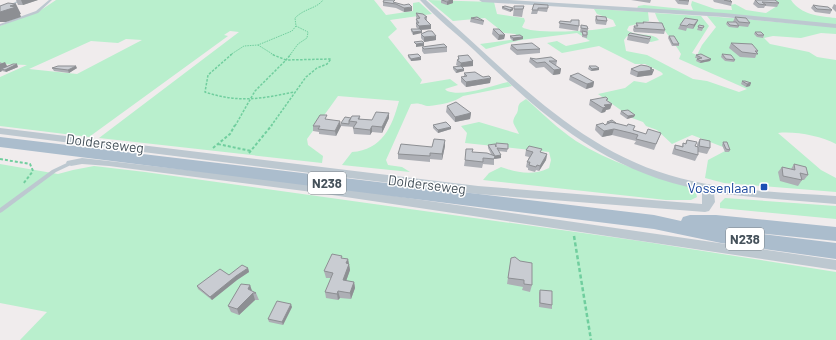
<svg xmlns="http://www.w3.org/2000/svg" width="836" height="340" font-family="Barlow,sans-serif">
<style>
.green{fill:#b9efcd;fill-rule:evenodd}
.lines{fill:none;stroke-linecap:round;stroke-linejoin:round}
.path-far3{stroke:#70ce9e;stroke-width:1;stroke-dasharray:1.5 1;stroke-linecap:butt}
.path-far2{stroke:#70ce9e;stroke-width:1.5;stroke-dasharray:2.5 1.5;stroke-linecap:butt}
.path-far1{stroke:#70ce9e;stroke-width:2;stroke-dasharray:3 2;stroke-linecap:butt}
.path{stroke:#70ce9e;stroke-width:2.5;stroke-dasharray:4 2.5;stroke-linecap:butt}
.lane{fill:#bdc8d0;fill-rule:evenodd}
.street{fill:#bdc8d0;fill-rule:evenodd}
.primary{fill:#abbdcd;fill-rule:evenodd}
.wall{fill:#adafb5}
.shaded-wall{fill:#8d8f93}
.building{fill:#c9ccd2;stroke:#8d8f93}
.transit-dot{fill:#1a4fb4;stroke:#fff;stroke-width:1.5}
.labels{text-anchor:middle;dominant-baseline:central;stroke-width:3;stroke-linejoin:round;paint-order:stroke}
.shield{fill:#fff;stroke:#7d858c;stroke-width:1}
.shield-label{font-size:13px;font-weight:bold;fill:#45515a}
.street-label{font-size:14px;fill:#45515a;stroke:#fff}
.transit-label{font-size:14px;fill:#164399;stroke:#fff;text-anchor:end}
</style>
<rect width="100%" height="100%" fill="#f0eced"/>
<path class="green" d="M56 0H374L386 15 413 11V3L419 2 432 14 390 20 397 29 388 37 422 80 420 84 450 79 458 85 445 89 447 91C463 97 491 86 508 82L512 86 463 96C455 102 440 105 429 106 423 106 421 102 411 104L386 160 388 165 402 167 410 172 342 165 352 152C382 150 392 127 399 101L338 96 307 139 308 145 323 156 322 163 99 138 239 32 230 31 224 35 228 36 89 137 0 126V77L27 65 0 64V26L41 10ZM126 39 142 40 77 74 29 69 91 41 118 43Z
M428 0 494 2 497 14 524 18 525 21 522 27C532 35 603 31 616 26L613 20 597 14 594 9 648 12 649 21 629 26 627 30C635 37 654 32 659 40L651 42 627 36 624 40 626 51 647 55 693 79 707 81 739 92 747 89 679 59 681 54C674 41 659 26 655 13L701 16 709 26 692 53 697 55 702 45 716 27 707 16 836 27V34L821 33 801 38 773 36 764 38 770 44 809 52 817 57 836 60V144C821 136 795 131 778 133L821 170 836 178V192L724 183 705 178 708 160 725 151 723 147 692 135 672 144 657 130 646 126 643 122 632 118 598 94 625 88 634 81 646 83 662 75 663 74 661 72 645 64H635L599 46 562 53 547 43 557 41 566 46 590 41 577 33 521 40 486 49 480 44 518 39 519 37 515 34 504 33 485 18 453 21Z
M773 0H791C801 15 819 16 836 18V25L637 9 638 6 644 5 693 10 691 5 692 1 715 9 732 10 731 5 735 4 746 10 766 13 777 6Z
M526 99C542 113 558 129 576 141 609 162 648 174 685 185 691 188 696 190 697 197L691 200H666L483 180 489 173 501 167C518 173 533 176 549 168L551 160 549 152 465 143 467 133 461 126 479 122 519 134C514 122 510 124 517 113 519 109 517 107 520 103Z
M0 164 58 174 73 170 94 166 145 172 640 241 836 272V340H20L47 312 0 303Z
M725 198 836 206V219L720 208V203Z"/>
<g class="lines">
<path class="path-far3" d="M258 45 274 55
M230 55 244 46 258 45 292 31 296 26 295 18C305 8 316 9 323 0
M290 55 298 44 307 38 308 32 296 26"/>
<path class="path-far2" d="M232 54 208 75 205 92C238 103 261 99 294 92
M235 126 255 91 286 60 271 54
M271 126 306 77 317 68 327 64 331 59 286 60 291 54"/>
<path class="path-far1" d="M218 144 251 151
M213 148 230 134 235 125
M249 153 272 125
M0 159 30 164 33 171 23 184"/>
<path class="path" d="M574 236 591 340"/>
<path class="lane" d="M19 0H22L0 12V10Z
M49 0H52L38 13 0 26V24L36 11Z
M71 161 74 163 73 164 56 172 2 212 0 213V208L52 170Z"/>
<path class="street" d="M420 0H426C501 65 571 146 669 175 722 191 780 192 836 196V204L763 198 714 193 715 202 709 211 705 212 478 194 0 134V128L478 186 702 204V190C604 171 544 117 474 50 456 33 436 18 420 0Z
M479 0H509L724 13 836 24V28L724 17 482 2Z
M82 158 312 184 836 260V270L312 192 109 166 82 164 71 166 66 163 67 161Z"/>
<path class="primary" d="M0 137 654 215 681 221 683 217 690 215H716L836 227V241L746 232 836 243V259L721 243 654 229 0 147Z"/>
</g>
<path class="wall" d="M16 0H38L23 5H18Z
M441 0H453V3L447 5 441 3Z
M631 0H651L650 3Z
M675 0H688L689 1 688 5 678 4Z
M713 0H730L732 2 731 6 714 2Z
M755 0H775L779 3 777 7 765 6 764 8H758L753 4Z
M383 2H395L412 11 404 12 396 8 383 6Z
M534 4 548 8 547 12 538 11 537 14H531Z
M834 4 836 5V12L832 8Z
M813 5 832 10 830 14 815 12 811 8Z
M514 6H524L522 17 513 16Z
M502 7 513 10 510 12 502 9Z
M416 13 427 17V21L431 29 421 30 413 35 411 31V29H418L416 27V19H417L416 17Z
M596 16 607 21 606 25 596 24 595 20Z
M735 17 750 23 748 27 739 26 738 28 729 27 726 24 727 22H733Z
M471 18 484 21 483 25 470 22Z
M571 20 579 26 578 31 559 28 560 21 571 22Z
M698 20 696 24 693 29 687 28 686 31 678 29 680 25Z
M643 22 665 30 664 34 634 32 633 30 634 26H636V23H642Z
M581 25 588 29 587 38 582 37V33L580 32Z
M699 25 703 28 702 31 697 30Z
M493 29 505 35 504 39 498 40 492 34Z
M755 32 764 35 763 38 757 37 754 34Z
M421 34 436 40 424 42 421 38Z
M628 35 651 37 650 41 648 44 627 40Z
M510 36 523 37V39L513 41 510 38Z
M669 36 679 44V46H672L668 38Z
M731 43 758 51 755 58 740 57 729 48Z
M511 45 540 49V53L517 55 510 49Z
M422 47H447V52L424 54 422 51Z
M722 54 735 60 734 62 725 61 721 57Z
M408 55 421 60 411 61 408 57Z
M696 55 711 59 710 61 700 63 696 61 697 58H695Z
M458 56 473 61V66L463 67 464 69V71L456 73 453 69V67L458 66 456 65 457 60H458Z
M530 58 536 59 557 61 556 66 561 69 560 74 553 75 544 67 536 68 529 62Z
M0 62 7 66 18 67 6 72 2 71 0 72Z
M589 66 599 68V70L591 71 588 69Z
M52 68H77L69 73 54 71Z
M652 68V75L637 77 630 74 631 69Z
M464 73 490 83 466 87 461 82V77H464Z
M570 76 594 82 593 87 586 89 569 80Z
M742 81H745L750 86 746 87 741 84Z
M590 100 608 101 612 104 610 109 606 110 605 112 601 113 589 105Z
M447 106 471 113 470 119 455 122 446 112Z
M621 111 634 117 627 119 620 114Z
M360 116V119L372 120 389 118 382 133 372 132 370 135 354 134 353 128 354 127 341 126V123L351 118Z
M328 120 341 126 336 136 319 134V132L313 131V126Z
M607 122 616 123 633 130 646 134 661 133 654 150 634 144 636 141 612 135 602 137 595 130 596 125H605L606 124Z
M433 125 451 129 438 133 433 128Z
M700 139 710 148 707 154 698 152V155L695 161 672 154 673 150 675 145 682 146 683 143 685 144 687 140 695 146 697 147V144Z
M723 142 730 150 729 152H725L722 145Z
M508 144 507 152 498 151 501 158 494 159V165L483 164 482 168 464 166 465 160 472 152 492 156 488 148V145L496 147Z
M445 146 442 160 430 159V162L398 159V154Z
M526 150 541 153 547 154 546 160 539 171 536 170 535 172 528 170V168L526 167 527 162 529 157 525 156Z
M794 164 808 175 804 180H802L798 186 780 181 778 172 782 167 791 169Z
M342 258 348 259 349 264 350 270 346 281 354 282 355 288 351 299 340 298 338 300 326 298 325 292 331 278H326L324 271Z
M511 258 532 285 530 292 522 290 523 287 507 284Z
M248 268 249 272 237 280 212 300 198 289 197 286Z
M250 285 252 291 256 293 259 300H255L239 315 231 312 228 306Z
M540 290 552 305V309L539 307V293Z
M292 307 283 325 269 322 268 319Z"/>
<path class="shaded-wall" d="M21 0H38L23 5Z
M450 0H453V3L447 5V2Z
M16 4 21 14H20L21 17 6 22H0V12L10 6Z
M412 7V11L404 12V8Z
M513 8V10L510 12V10Z
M698 20 696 24 693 29 694 25Z
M431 25V29L419 30V26Z
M422 31V33L413 35V32Z
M499 35H505L504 39 498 40Z
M436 36V40L424 42V37Z
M523 37V39L513 41V38Z
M424 43V46L416 47V44Z
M421 57V60L411 61V59Z
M711 59 710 61 700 63 701 61Z
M473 61V66L460 67 461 63Z
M5 62 7 66 17 64 18 67 6 72 5 70 1 69 2 71 0 72V64Z
M76 66 77 68 69 73 68 70Z
M599 68V70L591 71 592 69Z
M652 68V71L654 70 652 75 637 77 638 72Z
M464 69V71L456 73 457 70Z
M561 69 560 74 553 75 554 70Z
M491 78 490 83 466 87V82Z
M594 82 593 87 586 89 587 84Z
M751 83 750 86 746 87 747 84Z
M612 104 610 109 606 110 605 112 601 113 603 108 604 105Z
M389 113V118L382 133V127Z
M471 113 470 119 455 122V117Z
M635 115 634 117 627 119 628 116Z
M340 121 341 126 336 136 335 131Z
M372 126V132L370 135V130Z
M451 127V129L438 133V130Z
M614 129 612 135 602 137 604 131Z
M445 140V146L442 160V154Z
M547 154 546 160 539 171 540 166Z
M501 155V158L494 159 495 156Z
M348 259 350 270 344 287 343 280 346 263Z
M248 268 249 272 237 280 212 300 210 297 236 276Z
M354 282 355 288 351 299 350 293Z
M250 285 252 291 248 289Z
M338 291 340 298 338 300 337 294Z
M253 293 255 300 239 315 237 309Z
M291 304 292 307 283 325 282 322Z"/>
<path class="building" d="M384 0H395L393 2 404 5 409 4 412 7 404 8 396 4 383 2Z
M442 0H450L447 2Z
M679 0H688L689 1 680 0Z
M724 0H730L732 2Z
M755 0H775L779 3 762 2 766 5 759 4Z
M8 3 16 4 10 6 16 7 0 12V6Z
M534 4 548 5V8H538V10H532Z
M813 5 819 6 828 7 832 10 817 9Z
M505 6 513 8 510 10 502 7Z
M514 6H524L523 9H514Z
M416 13 423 14 427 17H425V19L431 25 419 26 416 23H419L416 19 420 18Z
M596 16 606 17 607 21 597 20Z
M477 17 484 21 471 18Z
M735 17 746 18 750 23 739 22Z
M685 18 698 20 694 25 689 24 687 26 680 25Z
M571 20H579V26L559 23 560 21 571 22Z
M643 22 662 23 665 30 635 28 634 26H638L636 23H644Z
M727 22H736L739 26 730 25Z
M581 25 587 26 588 29 581 28Z
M699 25 704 26 703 28 698 27Z
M411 29H420L422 31 413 32Z
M493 29H499L505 35H499Z
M428 31H432L436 36 424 37 421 34Z
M582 31 587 32V35H583Z
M755 32H761L764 35H758Z
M630 33 651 37 649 39 628 35Z
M520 35 523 37 513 38 510 36Z
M669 36H674L679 44H673Z
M422 41 424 43 416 44 414 42Z
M532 43 540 49 517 50 511 45Z
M731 43 752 44 758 51H755L758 54 742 52Z
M444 44 447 47 424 49 422 47Z
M418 54 421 57 411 59 408 55Z
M701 54 711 59 701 61 697 59 702 58 696 55Z
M722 54 731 55 735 60 726 59Z
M468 55 473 61 461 63 457 60 459 59 458 56Z
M551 57 557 61H549L561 69 554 70 545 62 537 63 530 58 536 59Z
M13 64H17L5 70 1 69Z
M641 65 647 66 652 68 650 69 654 70 638 72 631 69Z
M58 66H76L68 70 52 68Z
M461 66 464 69 457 70 453 67Z
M589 66H596L599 68 592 69Z
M475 72 483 77 489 76 491 78 466 82 461 77 467 76 464 73Z
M578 73 594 82 587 84 570 76Z
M742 81H745L751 83 747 84Z
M606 97 608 99 606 100 612 104 604 105 606 107 603 108 590 100Z
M456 102 471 113 455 117 447 106Z
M628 110 635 115 628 116 621 111Z
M376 112 389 113 382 127 372 126 370 130 353 128 357 122 349 121 352 116H360L358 119 372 120Z
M320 115H327L325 119 340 121 335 131 318 129 320 126H313Z
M345 117 351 118 349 121V124L341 123Z
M612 120 616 123 611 122 609 123 607 122Z
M446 122 451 127 438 130 433 125Z
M611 122 627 126 628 124 635 126 633 130 646 134 648 129 661 133 656 144 636 139 638 135 631 133 614 129 604 131 596 125 603 123 605 125Z
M434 139 445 140 442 154 430 153V156L398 154 401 144 432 147Z
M700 139 710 141V148L699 146Z
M687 140 697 142 695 146 698 147V155L675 149V145L683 147V143L686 144Z
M723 142H727L730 150 726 149Z
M496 143 508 144V149L497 148 501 155 495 156 488 145 495 144 496 147Z
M529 146 542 149 540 152 547 154 540 166 537 165 536 167 529 165 530 162H527L533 152 526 150Z
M466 149H473L472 152 487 153 495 156 494 159 483 158V162L465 160Z
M794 164 806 167 808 175 800 173 802 180 783 176 782 167 795 170Z
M332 254 342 256 341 258 348 259 346 263 349 264 343 280 354 282 350 293 338 291 337 294 325 292 333 273 324 271Z
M515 257 520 261 532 263V285L524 284V280L508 278 511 258Z
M242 265 248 268 236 276 210 297 197 286 220 269 229 275Z
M241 284 250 285 248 289 256 293H253L237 309 228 306Z
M540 290 552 291V305L540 303Z
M277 301 291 304 282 322 268 319Z"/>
<rect class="transit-dot" x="760" y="183" width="8" height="8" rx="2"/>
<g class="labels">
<g class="shield">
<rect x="308" y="172" width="38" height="22" rx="3"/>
<rect x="726" y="228" width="38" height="22" rx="3"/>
</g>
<g class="shield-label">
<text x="327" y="183">N238</text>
<text x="745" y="239">N238</text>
</g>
<g class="street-label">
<text transform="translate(105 143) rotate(7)">Dolderseweg</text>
<text transform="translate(427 184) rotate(7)">Dolderseweg</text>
</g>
<g class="transit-label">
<text x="756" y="187">Vossenlaan</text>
</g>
</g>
</svg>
